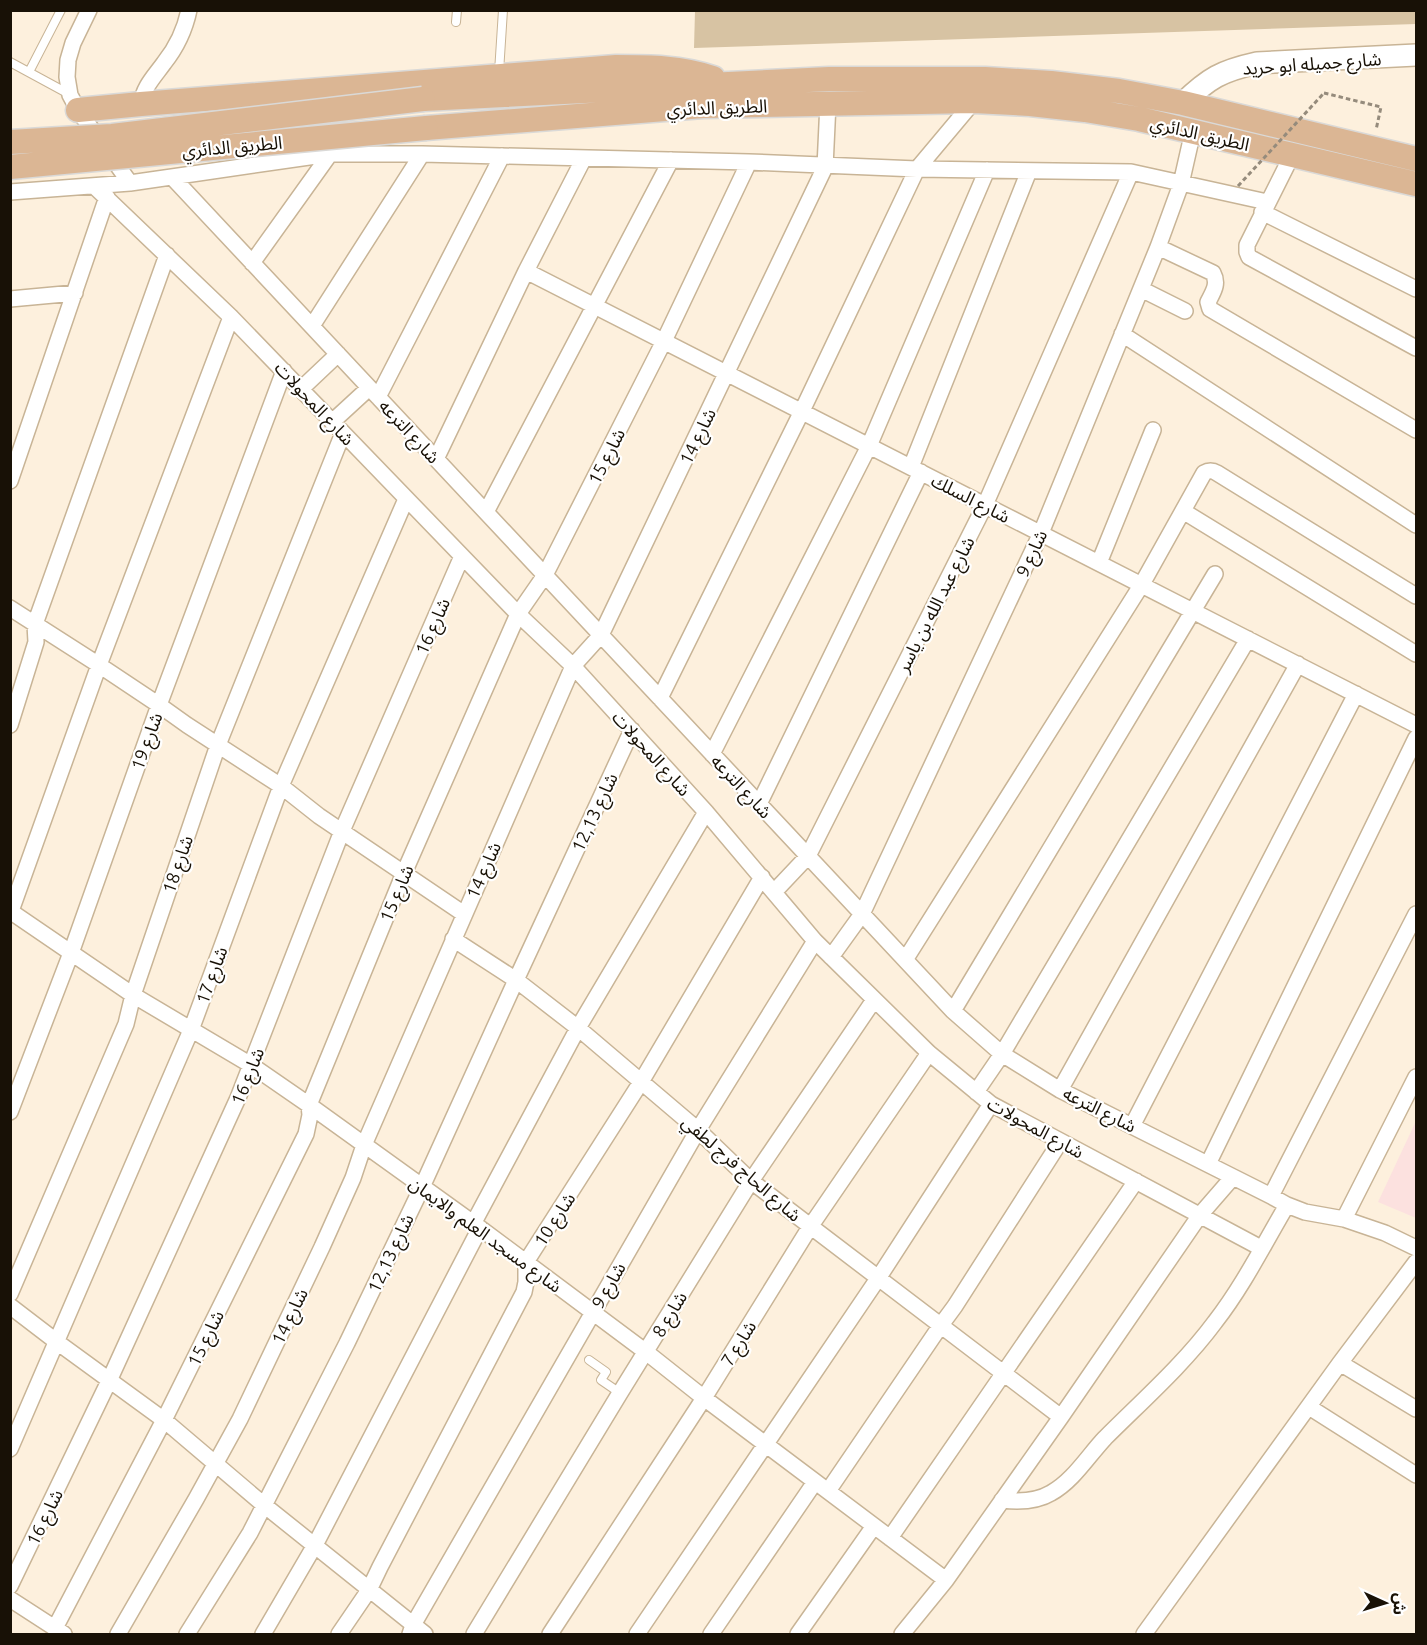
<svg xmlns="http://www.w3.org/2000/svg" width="1427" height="1645" font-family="Ubuntu,'Noto Sans Arabic',sans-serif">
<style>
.industrial{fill:#fce1df}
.green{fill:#d7c3a3}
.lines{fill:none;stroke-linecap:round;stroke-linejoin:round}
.lane-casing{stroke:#c8b496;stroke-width:10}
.street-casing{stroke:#c8b496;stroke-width:18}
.secondary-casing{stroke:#c8b496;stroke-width:24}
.primary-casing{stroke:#dad9d7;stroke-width:27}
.path{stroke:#958b7c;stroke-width:3;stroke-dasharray:4.5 3;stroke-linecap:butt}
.lane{stroke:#fff;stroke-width:8}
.street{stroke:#fff;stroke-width:15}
.secondary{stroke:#fff;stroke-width:21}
.primary{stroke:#dbb694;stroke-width:24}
.primary-bridge-casing{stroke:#dad9d7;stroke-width:27;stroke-linecap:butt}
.path-bridge{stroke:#958b7c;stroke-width:3;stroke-dasharray:4.5 3;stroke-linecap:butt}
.primary-bridge{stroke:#dbb694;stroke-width:24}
.labels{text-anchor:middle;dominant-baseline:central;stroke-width:4.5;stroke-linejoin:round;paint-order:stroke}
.street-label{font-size:18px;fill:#181106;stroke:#fff}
</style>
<rect width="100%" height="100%" fill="#fdf0dd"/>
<path class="industrial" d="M1416 1121V1218L1378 1202Z"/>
<path class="green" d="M695 11 1416 10V24L694 48Z"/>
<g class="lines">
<g class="lane-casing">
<path id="lane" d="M456 22 457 10
M10 62 69 94
M29 72 61 10
M499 72 503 10
M589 1360 606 1372 601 1380 620 1393"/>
</g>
<g class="street-casing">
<path id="street" d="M89 10 73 43 68 60 67 77 70 95 78 110 130 183
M141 104C144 86 154 77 164 63 176 48 185 29 189 10
M1292 155 1247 245V252L1249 257 1416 348
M173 178 953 1011 1002 1054 1060 1090 1271 1196 1287 1205 1305 1212 1344 1219 1385 1233 1416 1248
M94 186 231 317 518 614 573 666 706 812 815 941 929 1053 991 1104 1261 1248
M10 192 130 183 330 154H422L749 162 917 169 1131 172 1267 202
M1262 212 1416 289
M1158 247 1213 273C1219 284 1213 292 1208 302L1210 309 1416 430
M252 263 330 154
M526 271 1416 725
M1141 289 1185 311
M10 299 75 293
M312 326 422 154
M1122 334 1416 525
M301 389 338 354
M378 397 502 156
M332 422 369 388
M436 459 526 271 584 158
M911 467 1029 171
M10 481 107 197
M1183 511 1416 654
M486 512 671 160
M1099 563 1153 430
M10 608 99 665 159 705 187 725 281 786 319 816 464 914
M660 698 802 411 917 169 974 101
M10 725 36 642 35 624 167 255
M712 754 869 446 987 170
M759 804 921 472
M774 892 808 856 985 505 1131 172
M10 911 133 995 251 1065 309 1105 480 1228 646 1352 704 1398 946 1580
M11 911 99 665 231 317
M453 939 516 980 578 1028 698 1130 751 1181 1061 1417
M831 957 862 914 1041 533 1158 247 1181 184 1193 131
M905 960 1142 584 1204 473C1209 470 1212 470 1217 473L1416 596
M953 1011 1215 574
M1060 1090 1298 664
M976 1092 1002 1054 1248 639
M10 1112 71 953 159 705 284 371
M1132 1126 1356 694
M1208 1164 1416 738
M1271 1196 1416 914
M1344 1219 1416 1077
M473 1224 578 1028 706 812
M10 1294 126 1024 133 995 218 745 343 433
M10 1306 57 1342 164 1420 264 1505 425 1634
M1340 1363 1416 1409
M1309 1407 1416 1475
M10 1449 191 1030 281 786 406 499
M828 1491 941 1325 955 1306 1060 1142
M1002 1500C1019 1502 1036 1502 1051 1493 1073 1481 1088 1456 1105 1438 1142 1401 1184 1364 1215 1322 1243 1286 1264 1244 1287 1205
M890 1538 1136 1181
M10 1586 109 1381 238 1098 342 831 462 556
M10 1599 64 1634
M55 1628 164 1420 306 1134 310 1115 309 1105 404 873 518 614 545 575 664 341 749 162
M118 1634 196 1499 240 1419 322 1247 353 1178 364 1145 573 666 601 635 825 167 828 103
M187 1634 250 1533 347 1343 422 1187 516 980 632 730
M263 1634 315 1545 480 1228
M339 1634 369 1590 380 1567 524 1292 526 1282V1262L641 1082 762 877
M410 1634 413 1625 698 1130 815 941
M474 1634 620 1393 751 1181 874 1000
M550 1634 704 1398 810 1227 929 1053
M637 1634 879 1277 991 1104
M711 1634 815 1482
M798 1634 874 1526
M902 1634 946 1580 1061 1417 1200 1215 1233 1177
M1144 1634 1340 1363 1416 1262"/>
</g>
<g class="secondary-casing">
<path id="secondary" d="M1183 103C1209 78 1221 71 1257 63L1416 55"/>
</g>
<g class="primary-casing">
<path id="primary" d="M423 99 829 79H985L1051 83 1119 91 1183 103 1416 159
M78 110 141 104 616 67C649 67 681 67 713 78
M426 128 703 106 974 101 1030 104 1085 110 1139 119 1416 184"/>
</g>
<path class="path" d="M1324 93 1381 107 1376 130"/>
<use href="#lane" class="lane"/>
<use href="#street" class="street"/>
<use href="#secondary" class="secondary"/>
<use href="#primary" class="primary"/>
<g class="primary-bridge-casing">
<path id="primary-bridge" d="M10 142 112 136 423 99
M10 167 426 128"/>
</g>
<path class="path-bridge" d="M1238 186 1324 93"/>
<use href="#primary-bridge" class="primary-bridge"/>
</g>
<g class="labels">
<g class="street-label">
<text transform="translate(1312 63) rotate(-4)">شارع جميله ابو حريد</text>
<text transform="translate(717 107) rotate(-2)">الطريق الدائري</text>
<text transform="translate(1200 133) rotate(13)">الطريق الدائري</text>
<text transform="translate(232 146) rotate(-5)">الطريق الدائري</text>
<text transform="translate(315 403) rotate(47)">شارع المحولات</text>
<text transform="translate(410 431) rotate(47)">شارع الترعه</text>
<text transform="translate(697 436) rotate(-64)">شارع 14</text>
<text transform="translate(606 456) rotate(-63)">شارع 15</text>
<text transform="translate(971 498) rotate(27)">شارع السلك</text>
<text transform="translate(1031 553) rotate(-65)">شارع 9</text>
<text transform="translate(935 604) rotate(-63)">شارع عبد الله بن ياسر</text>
<text transform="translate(432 626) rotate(-66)">شارع 16</text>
<text transform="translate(146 741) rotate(-70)">شارع 19</text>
<text transform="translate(652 753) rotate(48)">شارع المحولات</text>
<text transform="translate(742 786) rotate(47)">شارع الترعه</text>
<text transform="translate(594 812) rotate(-65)">شارع 12,13</text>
<text transform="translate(177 864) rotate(-71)">شارع 18</text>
<text transform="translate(483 870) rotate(-66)">شارع 14</text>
<text transform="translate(396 893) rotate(-67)">شارع 15</text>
<text transform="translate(211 975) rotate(-70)">شارع 17</text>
<text transform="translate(247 1076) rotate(-68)">شارع 16</text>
<text transform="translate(1100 1109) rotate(27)">شارع الترعه</text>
<text transform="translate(1036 1127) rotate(29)">شارع المحولات</text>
<text transform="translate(742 1168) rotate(41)">شارع الحاج فرج لطفي</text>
<text transform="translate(554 1219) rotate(-57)">شارع 10</text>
<text transform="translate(486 1234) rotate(36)">شارع مسجد العلم والايمان</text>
<text transform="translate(390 1253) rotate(-65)">شارع 12,13</text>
<text transform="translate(608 1285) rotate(-60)">شارع 9</text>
<text transform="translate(669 1314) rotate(-59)">شارع 8</text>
<text transform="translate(289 1316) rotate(-64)">شارع 14</text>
<text transform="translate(205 1338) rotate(-64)">شارع 15</text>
<text transform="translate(738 1343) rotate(-58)">شارع 7</text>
<text transform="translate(44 1517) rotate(-64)">شارع 16</text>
</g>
</g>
<rect width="1427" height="1645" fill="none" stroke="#181106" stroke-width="24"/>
<g transform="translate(1385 1603) rotate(94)" stroke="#ffffff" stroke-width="4.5" paint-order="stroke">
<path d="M0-4.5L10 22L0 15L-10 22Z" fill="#181106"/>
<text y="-9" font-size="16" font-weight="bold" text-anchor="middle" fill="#181106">ش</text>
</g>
</svg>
